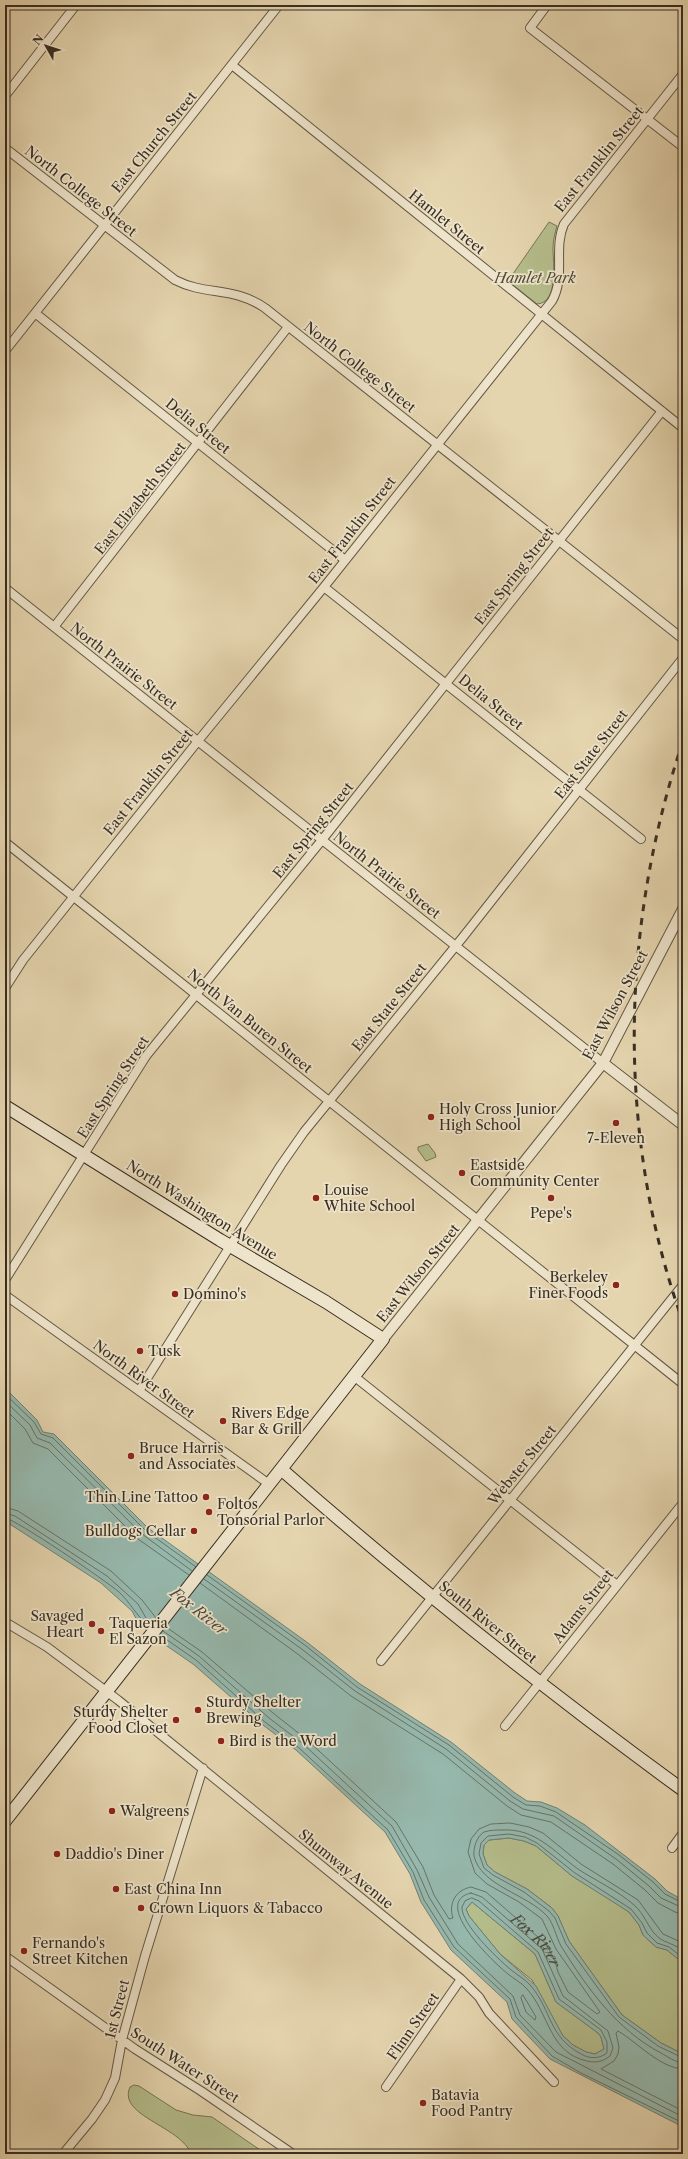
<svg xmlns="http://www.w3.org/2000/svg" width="688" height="2159" font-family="'Libre Caslon Text',serif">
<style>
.green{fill:#b5bd8b;stroke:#767656}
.water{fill:#96b8ad;stroke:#708175;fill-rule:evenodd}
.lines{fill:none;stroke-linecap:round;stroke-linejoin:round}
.shore{stroke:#677368;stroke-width:1}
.minor-casing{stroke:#635845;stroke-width:10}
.tertiary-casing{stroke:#635845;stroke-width:12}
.secondary-casing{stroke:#382e22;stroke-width:14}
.minor{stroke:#eee4cb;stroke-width:8}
.tertiary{stroke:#eee4cb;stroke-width:10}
.secondary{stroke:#eee4cb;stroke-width:12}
.rail{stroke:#382e22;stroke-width:3;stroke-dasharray:7 7;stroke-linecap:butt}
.poi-dot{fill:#8f2418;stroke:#eee4cb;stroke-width:1.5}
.labels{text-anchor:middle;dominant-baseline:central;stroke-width:3.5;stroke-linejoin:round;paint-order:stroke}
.street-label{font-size:14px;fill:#382e22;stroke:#eee4cb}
.park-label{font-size:14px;font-style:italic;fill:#514b37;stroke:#eee4cb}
.poi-label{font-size:14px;fill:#382e22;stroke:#eee4cb;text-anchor:start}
.water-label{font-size:15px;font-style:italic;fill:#4b4a3e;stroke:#eee4cb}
</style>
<rect width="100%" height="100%" fill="#e5d5af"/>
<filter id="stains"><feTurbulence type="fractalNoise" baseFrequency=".005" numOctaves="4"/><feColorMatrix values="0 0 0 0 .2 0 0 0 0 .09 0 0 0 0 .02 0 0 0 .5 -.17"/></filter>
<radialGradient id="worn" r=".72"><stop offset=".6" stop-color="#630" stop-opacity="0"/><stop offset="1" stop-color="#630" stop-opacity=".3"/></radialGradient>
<path class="green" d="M549 222 557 226C555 233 553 240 553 248 553 262 559 303 537 304L508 281Z
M428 1144 435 1153 436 1157 426 1161 418 1150V1147Z
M509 1838 524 1841 536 1846 572 1876 613 1901 629 1912 639 1925 643 1935 656 1947 667 1950 683 1963V2054L661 2043 622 2015 569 1941 558 1916 552 1908 527 1889 495 1872 487 1865 483 1854 484 1845 489 1840Z
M472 1902 535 1954 556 2002 598 2033 601 2037 604 2049 595 2054 586 2052 573 2045 563 2036 532 1980 500 1954 469 1916 466 1909Z
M134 2085 139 2086 176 2110 193 2115 212 2117 266 2154H191C181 2126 117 2116 130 2087Z"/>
<path class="water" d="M5 1388 37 1420 43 1432 54 1434 148 1528 308 1643 360 1684 451 1742 515 1793 527 1801 541 1802 557 1808 585 1825 655 1879 667 1891 683 1900V1963L667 1950 656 1947 643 1935 639 1925 629 1912 572 1876 536 1846 524 1841 509 1838 489 1840 484 1845 483 1854 487 1865 495 1872 527 1889 552 1908 558 1916 569 1941 622 2015 661 2043 683 2054V2127L550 2059 512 2019 507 2002 451 1950 421 1902 410 1874 385 1832 296 1750 263 1725 193 1664 164 1644 139 1624 132 1611 101 1583 5 1521ZM472 1902 535 1954 556 2002 598 2033 601 2037 604 2049 595 2054 586 2052 573 2045 563 2036 536 1986 500 1954 469 1916 466 1909Z"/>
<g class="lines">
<g class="shore">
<path d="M5 1394 34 1422 41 1434 53 1438 146 1531 196 1567"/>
<path d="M5 1401 30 1425 37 1438 50 1443 142 1534 192 1571"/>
<path d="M5 1409 25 1429 33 1443 48 1449 138 1539 189 1575"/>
<path d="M5 1507 18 1511 111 1571 142 1600 156 1618"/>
<path d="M5 1513 15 1516 107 1576 138 1604 146 1618 152 1622"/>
<path d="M5 1518C16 1519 106 1581 119 1592 130 1602 137 1617 149 1626"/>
<path d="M207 1575 306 1646 357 1687 449 1745 513 1797 526 1805 540 1806 556 1812 619 1855 653 1882 665 1894 683 1903"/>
<path d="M204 1579 303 1650 355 1691 446 1749 510 1801 523 1809 554 1816 616 1859 649 1886 661 1898 683 1908"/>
<path d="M200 1583 299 1655 351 1696 443 1754 507 1806 521 1815 551 1822 613 1864 645 1890 658 1903 675 1912 683 1914"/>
<path id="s1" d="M166 1627 202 1652 273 1713 306 1739 396 1822 423 1867 434 1895 449 1919 453 1918C448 1903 456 1890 471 1887L486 1892 546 1944 555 1961 558 1972 568 1992 597 2014 600 2012 556 1949 542 1919 519 1902 487 1884 475 1873 468 1852 471 1839 479 1829 491 1824 510 1823 529 1827 543 1833 581 1864 638 1900 663 1934 683 1943"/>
<path d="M163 1631 199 1656 269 1718 302 1743 392 1826 417 1870 429 1897 458 1944 513 1996 520 2015 556 2052 683 2117"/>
<path d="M160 1635 196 1660 265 1722 298 1747 388 1830 413 1872 424 1900 454 1947 510 1999 516 2017 552 2056 581 2073 683 2123"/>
<path d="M471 1893 482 1897 542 1949 563 1996 608 2031 613 2048 610 2056C602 2062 596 2063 587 2061 549 2053 549 2013 527 1989 522 1983 514 1979 508 1974 494 1963 430 1902 471 1893Z"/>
<path d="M472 1898 479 1901 538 1952 559 1999 601 2030 607 2042V2053C599 2059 590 2059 581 2054 548 2036 552 2011 531 1986 525 1979 517 1975 510 1969 497 1958 461 1924 462 1907L465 1901Z"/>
<path d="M683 1951C675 1944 666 1943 659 1938 648 1929 645 1914 634 1905 617 1890 596 1881 578 1869 553 1851 535 1828 502 1830 497 1830 490 1830 484 1832 477 1836 473 1848 474 1856 481 1886 527 1894 547 1916 554 1924 556 1937 561 1946 587 1988 617 2030 661 2053 668 2057 675 2062 683 2063"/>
<path d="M683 1958 669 1947 657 1943 647 1933 642 1923 631 1909 575 1873 537 1843 525 1837 509 1834 488 1836 481 1843 479 1854 484 1868 493 1875 524 1892 549 1911 555 1918 566 1944 619 2017 658 2046 683 2058"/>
<path d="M523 1995 536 2017 535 2020 526 2012 521 1998Z"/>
<path d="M683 2069C660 2068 637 2042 618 2031L616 2033 619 2047 618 2054 614 2061 601 2069 683 2111"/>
</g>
<g class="minor-casing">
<path id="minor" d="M547 5 530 28 683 147
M232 65 683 428
M5 96 76 5
M5 148 175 280C206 296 233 286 265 308L683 639
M35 313 345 560
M5 351 279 5
M324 587 641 839
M5 588 603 1063
M54 627 288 327
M5 842 683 1384
M5 988 23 960 198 741 324 587 552 301C566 276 553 249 564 224L683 74
M5 1280 146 1056 322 840 662 411
M5 1295 269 1484
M355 1377 617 1585
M139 1391 281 1165 304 1132 463 937 683 658
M5 1622 47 1647 118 1700 461 1979 479 1997 489 2013 554 2082
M381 1661 683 1285
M505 1726 683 1503
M672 1848 683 1833
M5 1956 135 2049 201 2091 293 2154
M386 2087 461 1979
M63 2154 92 2119 105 2100 115 2078 122 2040 145 1956 203 1768"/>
</g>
<g class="tertiary-casing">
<path id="tertiary" d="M603 1063 683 1125
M383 1339 603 1063 683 909"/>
</g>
<g class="secondary-casing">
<path id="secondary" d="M5 1106 220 1240 326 1302 383 1339 5 1821
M281 1469C410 1582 544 1689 683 1790"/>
</g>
<use href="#minor" class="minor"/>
<use href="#tertiary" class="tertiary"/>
<use href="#secondary" class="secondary"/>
<path class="rail" d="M683 741C620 928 616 1136 683 1322"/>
</g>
<g class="poi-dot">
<circle cx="431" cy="1117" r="4"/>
<circle cx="616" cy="1123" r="4"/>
<circle cx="462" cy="1173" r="4"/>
<circle cx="316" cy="1198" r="4"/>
<circle cx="551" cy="1198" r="4"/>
<circle cx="616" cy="1285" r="4"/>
<circle cx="175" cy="1294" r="4"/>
<circle cx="140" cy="1351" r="4"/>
<circle cx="223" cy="1421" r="4"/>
<circle cx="131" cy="1456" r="4"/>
<circle cx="206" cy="1497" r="4"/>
<circle cx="209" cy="1512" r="4"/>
<circle cx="194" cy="1531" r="4"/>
<circle cx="92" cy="1624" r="4"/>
<circle cx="101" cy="1631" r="4"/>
<circle cx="198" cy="1710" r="4"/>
<circle cx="176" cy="1720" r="4"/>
<circle cx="221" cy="1741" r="4"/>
<circle cx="112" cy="1811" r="4"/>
<circle cx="57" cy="1854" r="4"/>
<circle cx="116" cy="1889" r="4"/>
<circle cx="141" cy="1908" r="4"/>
<circle cx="24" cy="1951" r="4"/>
<circle cx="423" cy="2103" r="4"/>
</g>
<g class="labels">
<g class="street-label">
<text transform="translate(154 142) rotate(-51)">East Church Street</text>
<text transform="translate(599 159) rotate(-51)">East Franklin Street</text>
<text transform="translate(81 191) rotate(38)">North College Street</text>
<text transform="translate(447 222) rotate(39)">Hamlet Street</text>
<text transform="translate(360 367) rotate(38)">North College Street</text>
<text transform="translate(198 426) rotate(39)">Delia Street</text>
<text transform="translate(140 498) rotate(-52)">East Elizabeth Street</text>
<text transform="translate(352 530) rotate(-52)">East Franklin Street</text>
<text transform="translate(514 576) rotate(-52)">East Spring Street</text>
<text transform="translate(124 666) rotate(38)">North Prairie Street</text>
<text transform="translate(491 702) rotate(39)">Delia Street</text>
<text transform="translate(591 754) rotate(-52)">East State Street</text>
<text transform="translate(148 782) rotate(-51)">East Franklin Street</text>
<text transform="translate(313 830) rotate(-51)">East Spring Street</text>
<text transform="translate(387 875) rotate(38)">North Prairie Street</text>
<text transform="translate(615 1005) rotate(-62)">East Wilson Street</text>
<text transform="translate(389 1007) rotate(-51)">East State Street</text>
<text transform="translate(250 1021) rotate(39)">North Van Buren Street</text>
<text transform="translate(113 1087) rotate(-57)">East Spring Street</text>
<text transform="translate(202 1210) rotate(32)">North Washington Avenue</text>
<text transform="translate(418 1273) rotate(-51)">East Wilson Street</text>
<text transform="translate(144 1379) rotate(36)">North River Street</text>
<text transform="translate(522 1465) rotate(-51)">Webster Street</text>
<text transform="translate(583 1606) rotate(-52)">Adams Street</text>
<text transform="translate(488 1622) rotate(39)">South River Street</text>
<text transform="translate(346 1869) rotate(39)">Shumway Avenue</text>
<text transform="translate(117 2009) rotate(-76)">1st Street</text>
<text transform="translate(413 2026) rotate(-55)">Flinn Street</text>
<text transform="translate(185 2065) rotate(33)">South Water Street</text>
</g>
<g class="park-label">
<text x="535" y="278">Hamlet Park</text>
</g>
<g class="poi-label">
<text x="439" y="1109">Holy Cross Junior<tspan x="439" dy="16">High School</tspan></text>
<text x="616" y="1138" text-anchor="middle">7-Eleven</text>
<text x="470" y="1165">Eastside<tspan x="470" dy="16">Community Center</tspan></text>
<text x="324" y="1190">Louise<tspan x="324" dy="16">White School</tspan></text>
<text x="551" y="1213" text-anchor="middle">Pepe's</text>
<text x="608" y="1277" text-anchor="end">Berkeley<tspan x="608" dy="16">Finer Foods</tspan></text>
<text x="183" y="1294">Domino's</text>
<text x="148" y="1351">Tusk</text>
<text x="231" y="1413">Rivers Edge<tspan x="231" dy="16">Bar &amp; Grill</tspan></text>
<text x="139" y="1448">Bruce Harris<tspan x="139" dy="16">and Associates</tspan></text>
<text x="198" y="1497" text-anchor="end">Thin Line Tattoo</text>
<text x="217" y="1504">Foltos<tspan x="217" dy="16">Tonsorial Parlor</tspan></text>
<text x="186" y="1531" text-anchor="end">Bulldogs Cellar</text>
<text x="84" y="1616" text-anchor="end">Savaged<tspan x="84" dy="16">Heart</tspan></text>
<text x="109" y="1623">Taqueria<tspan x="109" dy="16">El Sazon</tspan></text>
<text x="206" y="1702">Sturdy Shelter<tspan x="206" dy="16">Brewing</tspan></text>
<text x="168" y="1712" text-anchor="end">Sturdy Shelter<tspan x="168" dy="16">Food Closet</tspan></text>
<text x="229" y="1741">Bird is the Word</text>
<text x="120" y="1811">Walgreens</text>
<text x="65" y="1854">Daddio's Diner</text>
<text x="124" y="1889">East China Inn</text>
<text x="149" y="1908">Crown Liquors &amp; Tabacco</text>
<text x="32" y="1943">Fernando's<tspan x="32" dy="16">Street Kitchen</tspan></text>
<text x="431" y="2095">Batavia<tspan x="431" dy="16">Food Pantry</tspan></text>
</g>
<g class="water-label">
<text transform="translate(199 1611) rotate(38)">Fox River</text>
<text stroke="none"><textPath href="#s1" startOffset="544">Fox River</textPath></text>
</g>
</g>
<rect width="688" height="2159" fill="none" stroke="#e5d5af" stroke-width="20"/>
<rect x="6" y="6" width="676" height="2147" fill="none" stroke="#382e22" stroke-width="2"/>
<rect x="10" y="10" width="668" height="2139" fill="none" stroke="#382e22"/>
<g transform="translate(46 46) rotate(309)" stroke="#eee4cb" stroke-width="3" paint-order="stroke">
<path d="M0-3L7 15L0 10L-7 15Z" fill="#382e22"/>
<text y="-6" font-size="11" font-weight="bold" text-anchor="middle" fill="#382e22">N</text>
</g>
<rect width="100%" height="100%" filter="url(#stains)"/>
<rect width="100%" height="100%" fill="url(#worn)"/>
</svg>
